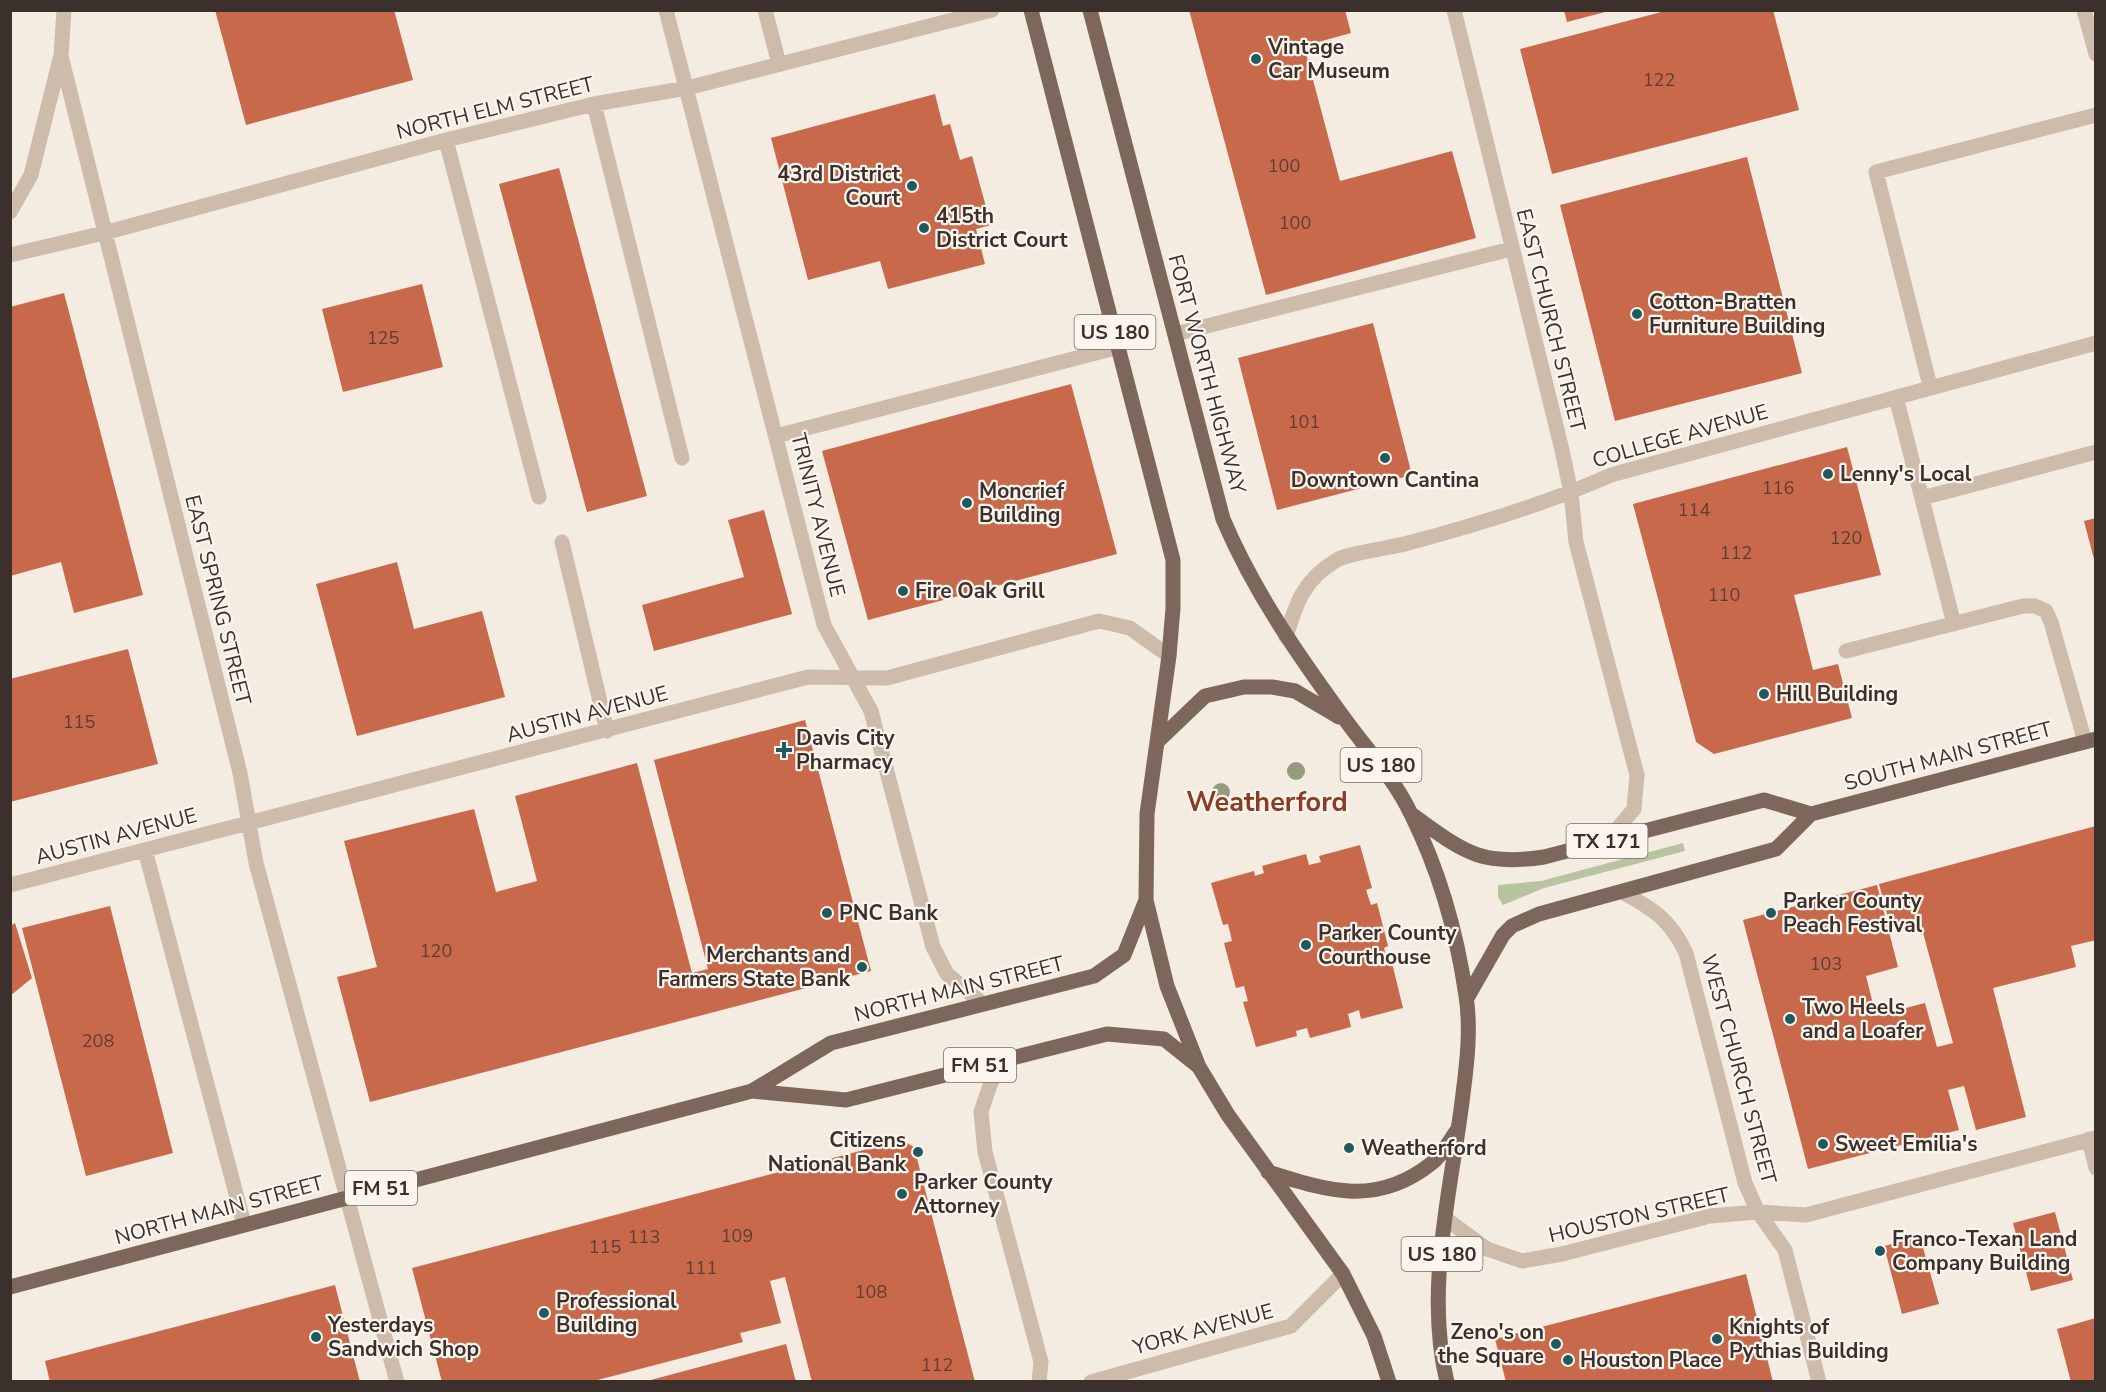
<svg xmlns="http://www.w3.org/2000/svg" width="2106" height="1392" font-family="'Nunito Sans',sans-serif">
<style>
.green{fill:#b8c4a0}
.building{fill:#c8694b}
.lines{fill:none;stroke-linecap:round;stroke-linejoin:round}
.minor{stroke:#cdbbac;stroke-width:15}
.major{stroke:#7d675c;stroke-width:15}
.tree{fill:#969b7f}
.poi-dot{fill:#1f5a5e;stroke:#fbf5ee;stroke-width:2}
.labels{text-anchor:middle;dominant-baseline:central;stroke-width:4.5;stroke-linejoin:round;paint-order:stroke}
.number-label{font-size:18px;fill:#5e3e33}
.shield{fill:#fbf5ee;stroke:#756b66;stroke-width:1.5}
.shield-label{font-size:20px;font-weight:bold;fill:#3b302b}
.poi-label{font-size:21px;font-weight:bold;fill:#3b302b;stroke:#fbf5ee;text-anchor:start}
.street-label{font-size:21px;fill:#3b302b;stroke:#fbf5ee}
.district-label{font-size:27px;font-weight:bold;fill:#8c3b22;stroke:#fbf5ee}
</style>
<rect width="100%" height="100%" fill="#f4ebe1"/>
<path class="green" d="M1683 843 1685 851 1544 888 1503 905 1498 897V885L1541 881Z"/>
<path class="building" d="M215 10H394L413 80 246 125Z
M1189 10H1345L1351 33 1304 46 1340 181 1452 151 1476 238 1266 295Z
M1564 10H1609V11L1567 22Z
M1669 10H1773L1799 110 1552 174 1520 49Z
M935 94 943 126 950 124 960 160 972 156 991 225 976 229 985 264 888 289 880 261 808 280 771 138Z
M1747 157 1802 373 1615 421 1560 205Z
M559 168 647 496 587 512 499 184Z
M422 284 443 367 343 392 322 309Z
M64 293 143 595 74 613 61 562 10 576V307Z
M1373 323 1412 475 1277 510 1238 358Z
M1071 384 1117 554 868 620 822 451Z
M1847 447 1881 575 1794 595 1813 670 1838 664 1852 718 1714 754 1696 742 1633 504Z
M764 510 792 614 654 651 642 605 744 577 728 520Z
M2096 518V563H2095L2084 521Z
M397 562 414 629 482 611 505 697 357 736 316 584Z
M128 649 158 764 10 802V679Z
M805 720 871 971 370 1102 337 977 377 967 344 841 474 809 496 892 537 881 515 796 637 763 692 973 708 969 654 760Z
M2096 826V940L2071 946 2076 967 1993 988 2026 1117 1976 1130 1964 1086 1948 1090 1959 1130 1808 1169 1743 920 1877 885 1898 967 1866 976 1876 1016 1925 1003 1937 1047 1953 1043 1919 918 1890 925 1879 884Z
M1360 845 1372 888 1366 890 1371 905 1377 903 1388 946 1384 948 1388 964 1392 963 1403 1008 1361 1019 1359 1010 1348 1014 1351 1027 1310 1038 1307 1028 1296 1031 1297 1036 1256 1047 1243 1002 1248 1001 1244 986 1236 988 1224 943 1232 941 1228 924 1223 925 1211 883 1254 871 1255 876 1264 873 1262 866 1306 854 1309 865 1321 862 1319 856Z
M110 906 173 1153 86 1176 22 928Z
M15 923 32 978 10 996V926Z
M902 1140 914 1147 975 1382H812L785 1277 770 1281 781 1323 740 1333 743 1342 590 1382H442L412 1268Z
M2055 1212 2073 1280 2031 1291 2013 1223Z
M1920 1237 1939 1304 1902 1314 1884 1246Z
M1746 1274 1773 1382H1506L1495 1339Z
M335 1285 360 1382H50L45 1361Z
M2096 1318V1382H2071L2057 1329Z
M786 1344 796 1382H647V1381Z"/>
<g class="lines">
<path class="minor" d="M64 10 61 56 240 773 256 863 397 1382
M666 10 824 625 871 711 933 947 947 974 983 1004
M765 10 779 64
M1454 10 1562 450 1571 493 1576 542 1637 775 1634 809 1607 841
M2084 10 2096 54
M594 104 682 458
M446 140 539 497
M10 212 31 175 60 59
M10 255 104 233 446 140 594 104 687 88 992 10
M1175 334 1511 249
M1930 386 1876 172 2096 115
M1896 397 1954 624
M776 436 1119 347
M1922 498 2096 452
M562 542 607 731
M1286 637C1296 603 1304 579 1337 560 1348 553 1396 547 1412 542 1480 524 1546 504 1611 475L2096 343
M1846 651 2023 606H2035L2046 611 2051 622 2085 742
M145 850 244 1224
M10 885 808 677 887 678 1099 621 1130 628 1169 656
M1622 892C1653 909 1670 919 1686 953L1745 1183 1758 1212 1785 1250 1819 1382
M1003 1059 990 1085 981 1112 985 1152 1041 1362 1039 1382
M2089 1139 2096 1168
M1446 1219 1487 1249 1522 1261 1562 1254 1710 1216 1758 1212 1806 1215 2096 1138
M1091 1382 1291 1326 1343 1274"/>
<path class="major" d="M1031 10 1173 560V608L1169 656 1147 814 1146 900 1167 986 1199 1067 1228 1115 1343 1274 1374 1336 1389 1382
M1090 10 1223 519C1254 592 1298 655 1344 718 1367 750 1394 778 1411 814 1439 870 1457 934 1466 996 1471 1028 1467 1063 1463 1094 1452 1187 1424 1288 1447 1382
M1158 741 1205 696 1244 687H1272L1295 691 1339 717
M1411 814C1462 850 1478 867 1544 857L1764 800 1811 814
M1467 998 1503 935 1512 926 1539 914 1776 849 1811 814 2096 739
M752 1091 846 1100 1107 1034 1164 1039 1199 1067
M1268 1172C1328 1191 1377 1207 1432 1163 1442 1155 1450 1140 1458 1129
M10 1287 752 1091 831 1043 1094 976 1124 955 1146 900"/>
</g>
<g class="tree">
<circle cx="1296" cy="771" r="9"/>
<circle cx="1221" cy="792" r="9"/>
</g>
<g class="poi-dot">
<circle cx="1256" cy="59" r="6"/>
<circle cx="912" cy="186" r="6"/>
<circle cx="924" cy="228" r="6"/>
<circle cx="1637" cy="314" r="6"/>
<circle cx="1385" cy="458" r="6"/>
<circle cx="1828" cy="474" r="6"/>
<circle cx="967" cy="503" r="6"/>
<circle cx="903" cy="591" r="6"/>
<circle cx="1764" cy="694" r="6"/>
<path d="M781 741h6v6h6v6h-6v6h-6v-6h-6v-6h6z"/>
<circle cx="827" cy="913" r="6"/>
<circle cx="1771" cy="913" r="6"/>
<circle cx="1306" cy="945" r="6"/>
<circle cx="862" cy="967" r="6"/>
<circle cx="1790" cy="1019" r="6"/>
<circle cx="1823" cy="1144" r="6"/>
<circle cx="1349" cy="1148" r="6"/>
<circle cx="918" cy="1152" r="6"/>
<circle cx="902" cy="1194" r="6"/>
<circle cx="1880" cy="1251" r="6"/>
<circle cx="544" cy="1313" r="6"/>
<circle cx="316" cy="1337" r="6"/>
<circle cx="1717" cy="1339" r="6"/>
<circle cx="1556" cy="1344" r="6"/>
<circle cx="1568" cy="1360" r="6"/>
</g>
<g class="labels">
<g class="number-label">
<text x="1659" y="80">122</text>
<text x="1284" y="166">100</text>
<text x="1295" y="223">100</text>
<text x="383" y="338">125</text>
<text x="1304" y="422">101</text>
<text x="1778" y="488">116</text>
<text x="1694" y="510">114</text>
<text x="1846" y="538">120</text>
<text x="1736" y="553">112</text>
<text x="1724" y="595">110</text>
<text x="79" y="722">115</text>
<text x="436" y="951">120</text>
<text x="1826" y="964">103</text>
<text x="98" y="1041">208</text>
<text x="737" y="1236">109</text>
<text x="644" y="1237">113</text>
<text x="605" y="1247">115</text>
<text x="701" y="1268">111</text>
<text x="871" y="1292">108</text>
<text x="937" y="1365">112</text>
</g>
<g class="shield">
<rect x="1074.5" y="315" width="81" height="34" rx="4.5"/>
<rect x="1340.5" y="748" width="81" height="34" rx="4.5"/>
<rect x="1566.5" y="824" width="81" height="34" rx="4.5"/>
<rect x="944" y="1048" width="72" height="34" rx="4.5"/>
<rect x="345" y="1171" width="72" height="34" rx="4.5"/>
<rect x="1401.5" y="1237" width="81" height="34" rx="4.5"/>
</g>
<g class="shield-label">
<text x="1115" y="332">US 180</text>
<text x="1381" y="765">US 180</text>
<text x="1607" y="841">TX 171</text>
<text x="980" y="1065">FM 51</text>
<text x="381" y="1188">FM 51</text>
<text x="1442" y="1254">US 180</text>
</g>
<g class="poi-label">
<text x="1268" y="47">Vintage<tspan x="1268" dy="24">Car Museum</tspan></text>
<text x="900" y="174" text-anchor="end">43rd District<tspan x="900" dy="24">Court</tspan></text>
<text x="936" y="216">415th<tspan x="936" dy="24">District Court</tspan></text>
<text x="1649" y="302">Cotton-Bratten<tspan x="1649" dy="24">Furniture Building</tspan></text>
<text x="1840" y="474">Lenny's Local</text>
<text x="1385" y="480" text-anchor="middle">Downtown Cantina</text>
<text x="979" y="491">Moncrief<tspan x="979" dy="24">Building</tspan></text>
<text x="915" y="591">Fire Oak Grill</text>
<text x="1776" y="694">Hill Building</text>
<text x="796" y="738">Davis City<tspan x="796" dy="24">Pharmacy</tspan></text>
<text x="1783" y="901">Parker County<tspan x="1783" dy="24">Peach Festival</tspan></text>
<text x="839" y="913">PNC Bank</text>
<text x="1318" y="933">Parker County<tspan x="1318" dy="24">Courthouse</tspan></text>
<text x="850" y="955" text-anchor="end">Merchants and<tspan x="850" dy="24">Farmers State Bank</tspan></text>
<text x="1802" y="1007">Two Heels<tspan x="1802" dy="24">and a Loafer</tspan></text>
<text x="906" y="1140" text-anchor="end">Citizens<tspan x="906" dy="24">National Bank</tspan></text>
<text x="1835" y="1144">Sweet Emilia's</text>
<text x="1361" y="1148">Weatherford</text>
<text x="914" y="1182">Parker County<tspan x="914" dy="24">Attorney</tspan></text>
<text x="1892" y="1239">Franco-Texan Land<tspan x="1892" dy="24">Company Building</tspan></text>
<text x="556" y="1301">Professional<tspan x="556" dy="24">Building</tspan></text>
<text x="328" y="1325">Yesterdays<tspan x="328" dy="24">Sandwich Shop</tspan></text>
<text x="1729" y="1327">Knights of<tspan x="1729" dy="24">Pythias Building</tspan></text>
<text x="1544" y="1332" text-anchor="end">Zeno's on<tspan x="1544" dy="24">the Square</tspan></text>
<text x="1580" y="1360">Houston Place</text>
</g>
<g class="street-label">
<text transform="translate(495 108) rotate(-14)">NORTH ELM STREET</text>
<text transform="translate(1551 320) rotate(76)">EAST CHURCH STREET</text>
<text transform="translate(1207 374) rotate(75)">FORT WORTH HIGHWAY</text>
<text transform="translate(1680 436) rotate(-16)">COLLEGE AVENUE</text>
<text transform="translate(818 515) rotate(76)">TRINITY AVENUE</text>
<text transform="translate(218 600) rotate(76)">EAST SPRING STREET</text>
<text transform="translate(587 714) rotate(-15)">AUSTIN AVENUE</text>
<text transform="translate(1948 756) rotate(-15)">SOUTH MAIN STREET</text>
<text transform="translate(116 836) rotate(-15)">AUSTIN AVENUE</text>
<text transform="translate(959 989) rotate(-14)">NORTH MAIN STREET</text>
<text transform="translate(1739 1069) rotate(75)">WEST CHURCH STREET</text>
<text transform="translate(219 1210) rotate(-15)">NORTH MAIN STREET</text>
<text transform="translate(1639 1215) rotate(-13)">HOUSTON STREET</text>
<text transform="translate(1203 1329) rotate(-15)">YORK AVENUE</text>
</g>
<g class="district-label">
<text x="1267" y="802">Weatherford</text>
</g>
</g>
<rect width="2106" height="1392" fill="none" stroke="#3b302b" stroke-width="24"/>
</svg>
